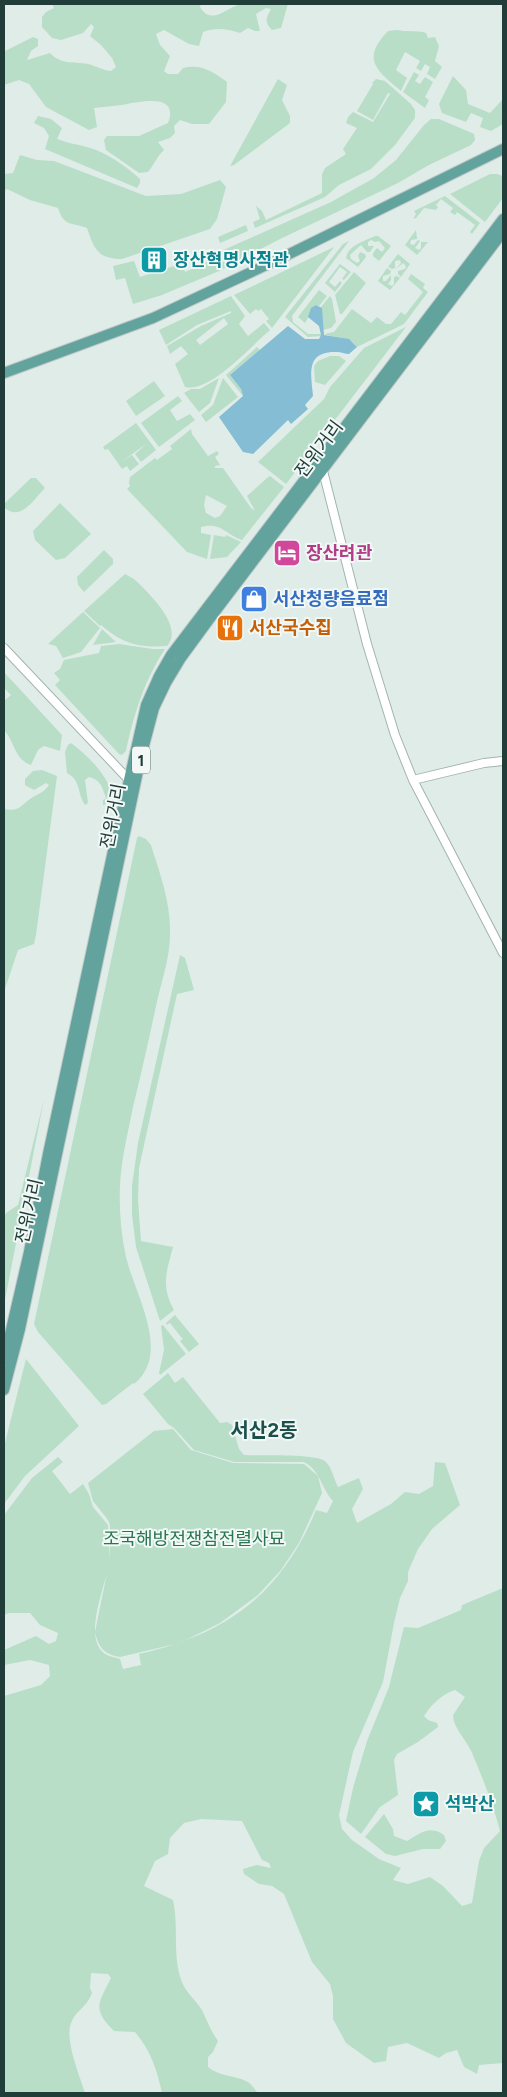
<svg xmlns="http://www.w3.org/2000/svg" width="507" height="2097" font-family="Figtree,'Noto Sans KR',sans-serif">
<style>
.green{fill:#b8dec8;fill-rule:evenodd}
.water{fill:#85bdd4}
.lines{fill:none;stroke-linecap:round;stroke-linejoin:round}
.tertiary-casing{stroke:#a3b4b0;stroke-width:10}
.primary-casing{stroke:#c1c9c8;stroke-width:12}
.tertiary{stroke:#fff;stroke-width:8}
.primary{stroke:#62a49d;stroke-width:10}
.labels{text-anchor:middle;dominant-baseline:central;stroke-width:4;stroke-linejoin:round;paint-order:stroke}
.shield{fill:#f1f8f6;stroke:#5f7572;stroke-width:1}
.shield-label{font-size:16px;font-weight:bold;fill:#203d3a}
.culture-label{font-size:18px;font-weight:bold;fill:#0d838f;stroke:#f1f8f6;text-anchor:start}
.street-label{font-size:18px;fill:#203d3a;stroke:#f1f8f6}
.hotel-label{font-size:18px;font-weight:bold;fill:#b23c85;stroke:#f1f8f6;text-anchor:start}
.shop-label{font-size:18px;font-weight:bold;fill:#366cbe;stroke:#f1f8f6;text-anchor:start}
.food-label{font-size:18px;font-weight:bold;fill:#c56008;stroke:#f1f8f6;text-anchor:start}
.park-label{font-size:18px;fill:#287652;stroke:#f1f8f6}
.quarter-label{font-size:20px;font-weight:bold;fill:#1b504b;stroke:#f1f8f6}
</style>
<rect width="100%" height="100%" fill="#e0ece8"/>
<path class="green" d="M52 4H201L200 7C212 27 228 6 241 4 256 2 273 4 288 4L281 28 272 30C264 22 266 18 271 9L266 8 256 14 260 31H255L248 28 240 33C226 29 217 27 203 32L199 46 189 44 164 30 156 34 160 45 170 56 164 71 168 74H178L183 68C201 64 212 71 227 82L226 102 209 124H192L180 120 174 126 175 133 170 138 158 142 164 150C157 156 154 165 148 172L139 173 106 150 104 140 107 136H139L168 123C180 92 138 102 122 105 113 106 104 107 94 108L97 127 89 130 46 107 29 84 19 80 4 85 5 51 33 37 38 39V46L31 51 27 60 50 53C61 65 73 61 88 64 96 66 102 70 111 71L116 67 112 58 101 45 90 36 94 27 91 24 83 33 61 40 52 38 42 27V17L46 12 54 8Z
M397 30C406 32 417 30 426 33L428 38 435 37 439 46 435 61 442 67 435 79 427 74 430 67 425 64 421 71 416 68 420 61 405 52 396 70 407 78 401 91C376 70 361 59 388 31Z
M414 72 419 75 415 81 420 84 425 77 433 82 425 97 429 100 425 108 403 92Z
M453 76 466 90 468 104 490 113 503 99V124L491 131 480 127 483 118 471 113 466 122 442 113 439 104Z
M278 79 287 85 282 100 290 116V123L234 165 230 166Z
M376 79 385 81 411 104 415 110V118L395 145 371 169 339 185 325 197 255 228 253 222 260 219 256 206 262 211 266 220 322 193V174L325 168 346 154 343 149 357 128 346 123 348 117 353 112 373 122 390 94 388 93 373 120 357 111 373 84 376 86 372 83Z
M38 116 51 119 62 128 57 139C67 143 76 144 87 147 106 152 126 166 140 179V183L137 188 45 149 49 136 44 128 34 123Z
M431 119H439L472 133 474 134 475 140 471 145 429 165 398 183 278 240 219 271 162 295 133 304 125 278 116 280 113 266 134 261 140 277 183 263 185 272 218 257 219 252 331 202 374 178 396 160 424 125Z
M20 155 37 160 54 161 146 196 181 194 220 180 226 187 217 219 210 229 122 259C98 259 94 249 87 228 71 222 64 227 58 208L30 200 7 189 4 191V174L13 173Z
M490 174H497L503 176V198L485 222 450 194Z
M445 196 480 223 472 234 470 232 475 225 457 212 455 215 450 212 453 208 441 199 436 205 438 207 436 210 424 208 416 218 413 219 416 214 414 211Z
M246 225 248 231 220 243 218 237Z
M416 230 417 239 411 240 410 244 414 245 418 240 420 241 415 248 419 250 421 248V242H428L417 255 405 245Z
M375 236H378L391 246 379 261 373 256V253L377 248 382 252 385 248 379 241 375 242 371 240 368 242V246H374L370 252H367L361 245 350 255 351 259 357 263 360 261 358 256 360 252 365 254 366 257 358 267 346 258C348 245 365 241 375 236Z
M349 241 292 316 293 322 308 334H321V336L308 337 285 317 343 244Z
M334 247 272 328 266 321 269 319 261 309 258 311 256 309 250 314 234 295Z
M398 254 410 264 401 277 398 274V271L405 269 406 266 403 263 396 269 401 263 400 260 395 261V268L392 269 388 267Z
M340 264 351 272 344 280 342 279 347 272 340 267 329 282 335 287 340 281 342 283 335 292 325 283Z
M387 268 391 271 390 274 383 276V281H386L391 275V280L388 284 392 286 394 284V277L397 276 400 278 390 290 378 281Z
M354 272 366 283 342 314H340L335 295Z
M411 274 425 284 423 288 428 292 404 324 357 347C349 335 336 339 324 334L334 332 352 309 371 323 377 317 386 324H391L401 312 405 315 423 292 408 279Z
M319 290 327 296 319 306 316 305 305 323 298 317Z
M231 296 245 316 239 324 248 336 264 323 270 330C251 346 210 393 185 387L175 364 188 354 181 346 170 354 167 346 201 326 231 313V311L197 325 166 345 159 330ZM224 318 228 324 200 345 196 340Z
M330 296 332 299 336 322 331 328 323 330 321 307Z
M406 327 286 484 258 462 324 399 330 387 364 348Z
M257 347 260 350 230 375 241 389 243 396 226 375Z
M330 356H339L346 361 325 385 315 382 314 366 318 361Z
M219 378 210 403 199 412 184 393 191 389H200Z
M223 378 238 397 206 422 201 415 213 405Z
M154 381 165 396 136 416 126 401Z
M178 396 182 401 170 410 177 421 190 414 195 420 159 447 141 423Z
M136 423 156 450 141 462 135 454 146 444 120 463 132 455 139 464 130 471 127 466 122 469 108 449 105 450 103 447Z
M191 429 192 434 208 456 217 451 219 454 215 457 220 465 215 466V468H223L251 508 255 511 247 496 267 478 270 476 284 487 242 540C224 534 222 522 201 527V533L211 535 207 559 187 552 127 489 130 486 129 483 130 477 155 458 157 460 172 449 170 446ZM206 495 227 506 220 516 215 518 206 513 204 505Z
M31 478H36L45 488C34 499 20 523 4 507V504Z
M60 503 91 534 65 558 56 560 35 540 33 531Z
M214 535 225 537 226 535 241 542 227 557 210 559Z
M104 550 113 559V564L84 592 78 585 77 577Z
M125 574C128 576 131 577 134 579 148 592 185 627 167 646 139 648 123 644 101 625L100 626 84 611Z
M83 612 100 628 81 652 63 658 56 646 48 644Z
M102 629 116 642 93 645Z
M119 644 153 649H165C144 681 134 714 126 751L122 755 119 754 55 685 60 680 54 673 60 669 64 660 99 653 101 646Z
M4 672 62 735 60 751 44 746 38 750 31 765C14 759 15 742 4 730V701L11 695 4 688Z
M71 743C87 755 108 775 112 795L107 804 103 805V800L106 798C102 787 101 780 89 777L85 780 88 803 85 805C77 793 81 780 67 773L65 752 68 745Z
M42 770 57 776 36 935 34 944 18 950 4 992V809C21 812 20 805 33 797 40 793 43 793 49 785L46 783 34 790 25 785V779L33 771Z
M139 836 146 839 151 845C160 874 171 903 170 934 170 955 163 977 158 997 150 1034 142 1071 133 1107 128 1133 121 1159 120 1186 119 1209 121 1234 126 1257 135 1295 172 1353 134 1384L133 1383 106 1404 102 1405 38 1332 34 1324 137 838Z
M180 955 185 958 194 990 177 994 139 1168 138 1200 141 1241 173 1247C166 1273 161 1286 174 1310L160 1321 136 1247 132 1215V1186L138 1143Z
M44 1099 4 1305V1217L6 1213 18 1205Z
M175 1315 199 1344 189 1352 180 1341 183 1339 181 1337 170 1323 167 1325 166 1323Z
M163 1325 186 1354 160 1375 159 1373 164 1350 161 1326Z
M26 1359 79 1426 25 1476 4 1504V1447Z
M168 1373 175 1383 183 1377 220 1423 227 1422 232 1425 239 1449 244 1455C259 1456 318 1453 326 1462 332 1468 334 1479 338 1487L359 1478 363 1489 352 1509 357 1523 391 1504 405 1492 419 1494 433 1486 435 1462 445 1463 460 1505 432 1529 418 1549 408 1572V1581L400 1598 394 1623 383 1682 353 1752 339 1815 342 1829 352 1840 379 1859 401 1868 393 1880 408 1884 430 1877 443 1886 462 1906 472 1903 479 1861 484 1848 500 1831C493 1804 483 1779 472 1753 467 1740 454 1730 453 1715L465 1697 455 1690C442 1694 431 1705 424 1716L428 1720 437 1723 438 1727 418 1742 397 1754 394 1760 398 1795 380 1807 361 1834 346 1821 353 1788 367 1741 389 1687 404 1627 418 1628 461 1610 462 1605 503 1588V2063L479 2065 477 2074 464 2067 457 2050 446 2053 439 2058 407 2043 388 2047 386 2061 374 2063 346 2043 333 2019V1996L330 1984 312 1962 284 1894 272 1886 259 1884 244 1874 243 1869 257 1865 271 1868 269 1863 262 1860 242 1821 201 1819 184 1823 170 1838 168 1854 155 1861 144 1886 173 1900C179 1926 172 1957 182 1982 186 1993 196 2000 202 2010 207 2021 211 2031 218 2041L213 2052 208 2057V2067C220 2077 234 2075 246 2081 251 2083 255 2090 258 2093H162C157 2070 151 2051 135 2032L114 2031C91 2008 99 2003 111 1978L108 1974 91 1973 90 1988 92 1993C86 2008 77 2010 72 2021 63 2037 80 2076 85 2093H4V1696L41 1685 50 1676 49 1665 30 1660 4 1665V1650L36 1636 49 1644 56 1641 58 1633 40 1625 30 1613H9L4 1615V1515L32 1478 58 1457 63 1462 52 1471 70 1494 83 1484 89 1494 93 1507 108 1525 110 1560V1525L108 1520 93 1501 88 1483 154 1431 173 1429 191 1450 233 1463 304 1464 318 1476 322 1493 299 1543 281 1570 258 1595 220 1623 188 1639 175 1644 120 1657C105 1655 98 1647 95 1632L107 1573C102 1593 84 1640 105 1654 110 1657 115 1657 120 1659L123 1669 141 1665 139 1654C227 1634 281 1594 316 1510L327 1513 333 1501C321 1488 321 1471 304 1462H234L194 1450 174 1428 168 1424 143 1394Z
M384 1814 393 1829 394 1836 407 1841C421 1833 429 1825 444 1835L446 1841 440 1849H423L395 1856 386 1854 365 1837Z"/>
<path class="water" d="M316 305 322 308 324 335 349 339 357 347 349 354C345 354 341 352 337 352 305 351 311 374 313 396L305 405 308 409 291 424 288 420 253 454 243 452 219 417 243 396 241 389 230 375 288 326 305 339H319L321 335 319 326 308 317 311 308Z"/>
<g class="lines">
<g class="tertiary-casing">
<path id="tertiary" d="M323 471 367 644 395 735 413 780 503 953
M4 648 129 780
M413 780 484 763 503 761"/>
</g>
<g class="primary-casing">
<path id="primary" d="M4 373 153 318 275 261 503 149
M4 1360 29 1252 48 1154 114 846 146 705 159 676 171 655 503 219
M4 1390 20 1329 141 757 154 708 166 683 181 658 211 617 503 232"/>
</g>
<use href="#tertiary" class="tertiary"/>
<use href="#primary" class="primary"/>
</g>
<defs>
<g id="building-square" transform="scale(1.4375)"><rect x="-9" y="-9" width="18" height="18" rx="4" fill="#0f9aa8" stroke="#f1f8f6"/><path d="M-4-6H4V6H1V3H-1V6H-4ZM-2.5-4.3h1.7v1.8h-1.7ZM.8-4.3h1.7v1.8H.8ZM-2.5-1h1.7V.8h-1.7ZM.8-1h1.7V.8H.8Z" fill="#fff"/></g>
<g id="hotel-square" transform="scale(1.4375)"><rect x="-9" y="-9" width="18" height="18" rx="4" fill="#d1479c" stroke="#f1f8f6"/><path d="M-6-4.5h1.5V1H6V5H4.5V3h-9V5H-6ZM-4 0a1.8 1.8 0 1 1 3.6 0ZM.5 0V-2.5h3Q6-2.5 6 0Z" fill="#fff"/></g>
<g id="shop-square" transform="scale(1.4375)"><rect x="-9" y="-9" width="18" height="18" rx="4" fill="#3f7fe0" stroke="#f1f8f6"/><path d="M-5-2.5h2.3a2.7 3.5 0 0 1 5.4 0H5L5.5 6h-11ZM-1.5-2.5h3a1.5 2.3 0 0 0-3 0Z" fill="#fff"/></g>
<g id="restaurant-square" transform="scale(1.4375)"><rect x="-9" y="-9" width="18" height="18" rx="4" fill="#e8710a" stroke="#f1f8f6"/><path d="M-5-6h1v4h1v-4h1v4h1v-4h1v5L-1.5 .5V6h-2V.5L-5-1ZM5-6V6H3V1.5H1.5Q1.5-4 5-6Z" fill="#fff"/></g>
<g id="sight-square" transform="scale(1.4375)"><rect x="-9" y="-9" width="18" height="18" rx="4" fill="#0f9aa8" stroke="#f1f8f6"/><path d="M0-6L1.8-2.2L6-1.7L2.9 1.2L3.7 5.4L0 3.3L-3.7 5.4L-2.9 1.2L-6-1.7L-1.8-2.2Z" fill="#fff"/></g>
</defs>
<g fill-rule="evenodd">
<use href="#building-square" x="154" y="260"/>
<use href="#hotel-square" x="287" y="553"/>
<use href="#shop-square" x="254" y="599"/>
<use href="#restaurant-square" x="230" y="628"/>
<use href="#sight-square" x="426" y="1804"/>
</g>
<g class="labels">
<rect class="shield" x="132" y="746.5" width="18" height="27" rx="4"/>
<g class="shield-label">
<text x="141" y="760">1</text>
</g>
<g class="culture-label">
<text x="173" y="260">장산혁명사적관</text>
<text x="445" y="1804">석박산</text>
</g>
<g class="street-label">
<text transform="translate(319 449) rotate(-53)">전위거리</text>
<text transform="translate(113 816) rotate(-79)">전위거리</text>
<text transform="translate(29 1211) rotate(-77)">전위거리</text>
</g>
<g class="hotel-label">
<text x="306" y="553">장산려관</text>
</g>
<g class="shop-label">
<text x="273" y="599">서산청량음료점</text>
</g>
<g class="food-label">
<text x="249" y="628">서산국수집</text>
</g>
<g class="park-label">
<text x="194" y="1539">조국해방전쟁참전렬사묘</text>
</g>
<g class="quarter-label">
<text x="264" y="1430">서산2동</text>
</g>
</g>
<rect width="507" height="2097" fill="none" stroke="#203d3a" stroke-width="10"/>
</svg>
